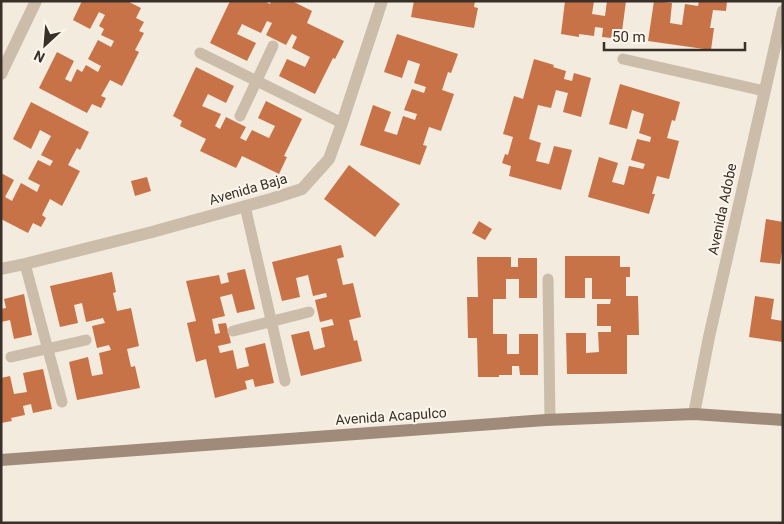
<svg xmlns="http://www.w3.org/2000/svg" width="784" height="524" font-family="Roboto,sans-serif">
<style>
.building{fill:#c87247}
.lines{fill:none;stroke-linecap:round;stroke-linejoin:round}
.lane{stroke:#ccbcaa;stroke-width:11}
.street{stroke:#ccbcaa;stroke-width:12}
.secondary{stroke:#a08b7b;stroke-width:12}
.labels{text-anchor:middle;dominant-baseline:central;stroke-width:4;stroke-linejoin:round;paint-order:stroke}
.street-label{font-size:14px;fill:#393029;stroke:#fbf5eb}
</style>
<rect width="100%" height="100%" fill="#f3ebde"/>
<path class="building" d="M82 1H127L141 8 136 18 144 22 139 31 144 33 135 50 139 52 122 86 110 80 101 96 106 98 101 108 92 104 87 113 39 88 57 52 74 61 65 79 71 82 77 69 82 72 86 65 98 72 101 66 88 59 98 40 111 47 114 41 101 35 104 29 99 26 105 15 99 12 90 29 73 20Z
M230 1H264L270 4 271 1H292L312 11 307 23 344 41 335 59 333 58 315 94 279 76 287 59 305 67 310 57 292 48 297 37 292 34 286 45 266 35 272 23 267 21 261 33 242 24 237 34 256 43 247 61 210 43Z
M414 1H475L474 7 478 8 474 28 411 17Z
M565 1H594L592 14 605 16 607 1H626L621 39 602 37 603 28 595 27 594 36 579 34V37L561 34Z
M654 1 672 3 670 23 682 25 685 4 698 6 699 1H727L726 11 713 10 710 28H714L711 50 648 41Z
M397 34 458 54 451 73 448 72 442 90 454 94 441 131 429 127 423 145 427 146 420 165 360 145 373 105 391 112 384 131 397 135 403 116 415 120 417 114 404 110 412 89 424 93 426 87 414 83 420 64 408 60 402 78 384 72Z
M534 59 554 65 553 67 566 71 564 79 572 81 574 73 591 78 581 117 563 112 568 93 556 90 551 108 538 105 529 139 541 143 536 161 549 164 554 146 572 150 561 190 509 176 511 166 502 163 505 154 508 155 513 137 503 134 514 96 523 99Z
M196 67 234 86 226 103 208 94 202 106 221 114 215 126 220 129 226 117 246 127 240 138 246 141 252 130 269 138 275 126 258 118 266 101 302 119 284 156 287 157 279 174 242 156 236 168 200 151 206 139 180 126 182 121 173 116Z
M620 84 680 102 675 121 672 120 667 138 679 141 669 179 657 176 652 194H655L649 214 588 197 599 157 618 163 612 182 624 185 629 166 643 169 645 164 631 160 637 139 650 142 651 137 639 133 644 114 632 110 627 129 609 124Z
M31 102 89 132 80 150 77 148 68 165 80 171 62 206 50 199 42 215 46 218 41 227 33 223 28 233 1 219V173L14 180 5 197 12 201 21 183 37 192 40 185 28 179 38 160 50 166 53 161 41 155 51 136 40 130 31 149 13 139Z
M349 165 400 204 375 237 324 199Z
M147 177 151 191 135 196 131 181Z
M766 219 783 222V245L780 264 760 262Z
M479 221 492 229 485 240 472 233Z
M341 245 344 257 337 259 343 285 353 283 361 317 349 320 354 341 357 340 362 361 301 376 291 335 309 331 314 350 325 347 321 328 334 325 332 319 320 322 315 300 327 297 326 293 313 296 308 275 296 278 300 297 282 301 272 262Z
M565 256H620V267H630V277H626V296H638L639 335H627V374H567L566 333H586V353L599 352 598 332H611V326H597V304H610L611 299H592V278H585V298H565Z
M477 257H511V267H518V258H537V298H519V279H506V299H493V334H507V354H519V334H538V375H520L519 366H512V375H499V377H478L477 338H468L467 297H478Z
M245 269 255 309 237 313 232 294 220 297 225 316 212 319 215 334 220 333 218 324 226 323 231 343 218 346 220 353 233 350 237 369 249 366 245 348 265 343 274 383 255 387 253 379 245 381 247 389 215 398 206 359 196 362 187 323 196 321 186 281 219 275 221 284 229 282 227 273Z
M112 272 116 292 113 293 117 311 131 308 139 346 127 349 131 367 135 366 140 388 77 400 69 362 88 357 92 376 103 374 99 353 111 350 109 345 97 348 92 326 105 323 103 318 86 322 82 303 74 305 78 323 60 327 50 286Z
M24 294 32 335 14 339 10 320 1 322V309L6 308 4 299Z
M755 296 774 299 771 319 783 321V342L749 337Z
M43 369 52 409 33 413 31 404 23 406 25 415 11 418 12 421 1 423V378L10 376 14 394 27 392 23 373Z"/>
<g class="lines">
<path class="lane" d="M200 53 342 123
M623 59 764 91
M240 116 273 46
M245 206 285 381
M25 264 62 402
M548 279 550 420
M233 331 309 312
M11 357 86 340"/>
<path class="street" d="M1 74 36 1
M1 269 25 264 152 232 271 199 302 189 329 159 342 123 382 1
M694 414 709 337 783 11"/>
<path class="secondary" d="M1 460 546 420 694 414 783 420"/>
</g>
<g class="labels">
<g class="street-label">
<text transform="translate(248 189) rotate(-16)">Avenida Baja</text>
<text transform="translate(722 209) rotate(-78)">Avenida Adobe</text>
<text transform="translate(391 416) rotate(-4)">Avenida Acapulco</text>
</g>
</g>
<rect width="784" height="524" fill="none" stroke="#393029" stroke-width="5"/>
<g transform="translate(45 45) rotate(206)" stroke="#fbf5eb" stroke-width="4" paint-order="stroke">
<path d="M0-4L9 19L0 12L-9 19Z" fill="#393029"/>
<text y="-8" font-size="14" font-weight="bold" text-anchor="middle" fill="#393029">N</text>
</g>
<path d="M604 42v8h141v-8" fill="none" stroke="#393029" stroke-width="2.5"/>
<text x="612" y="42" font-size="15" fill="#393029" stroke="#fbf5eb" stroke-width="4" paint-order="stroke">50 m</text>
</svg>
